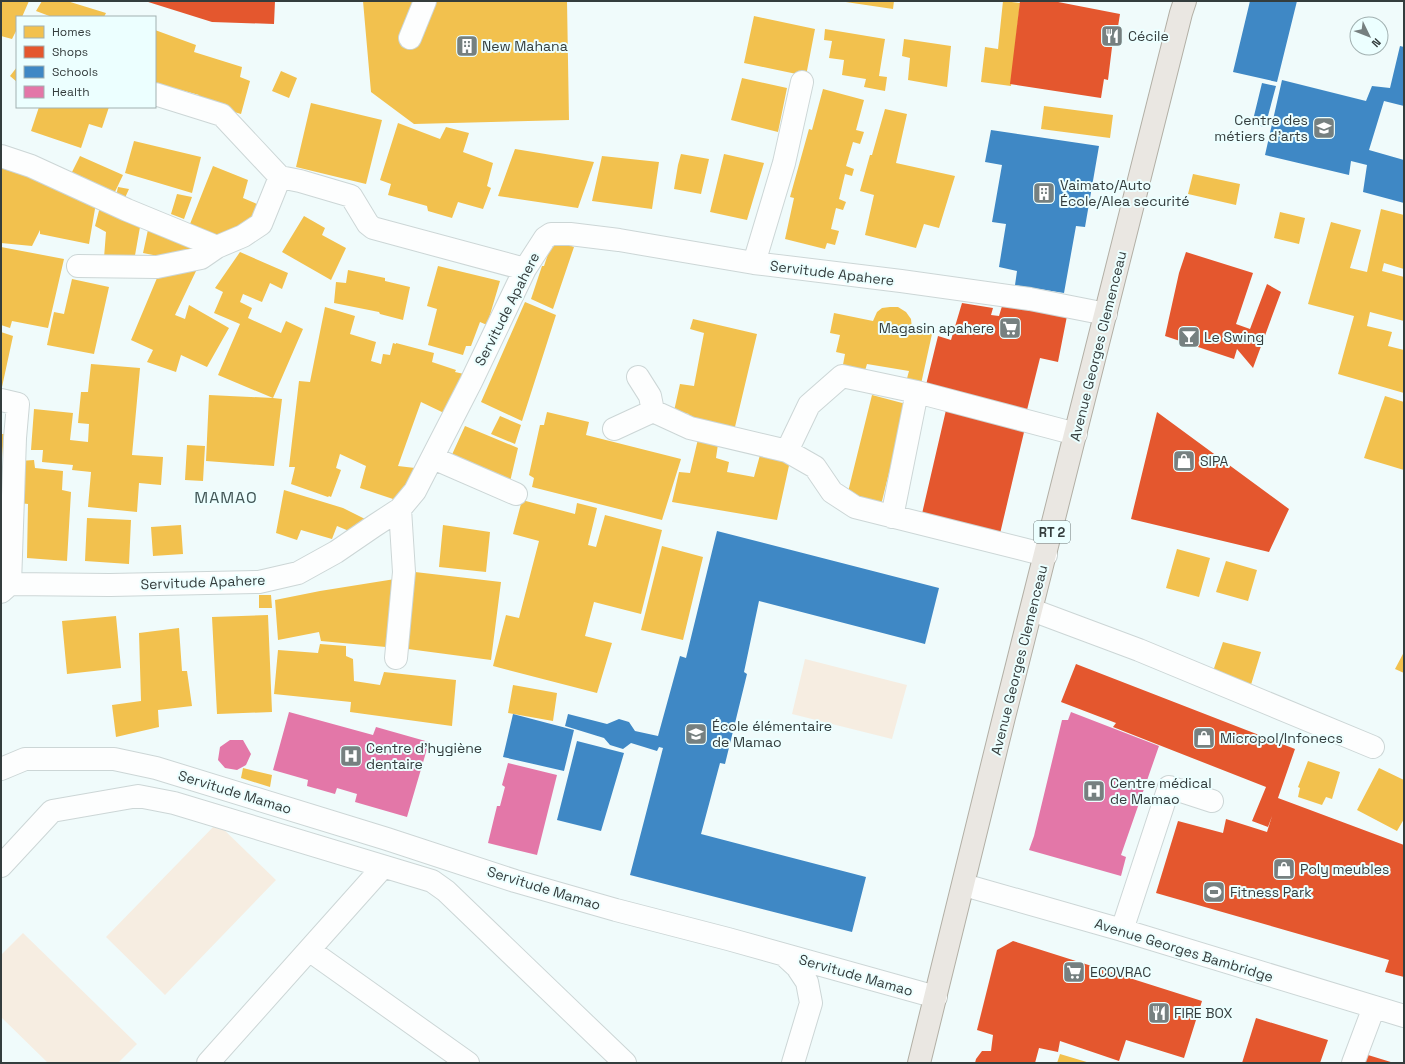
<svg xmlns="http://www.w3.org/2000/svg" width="1405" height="1064" font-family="'Space Grotesk',sans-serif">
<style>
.green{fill:#f6ede1}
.homes{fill:#f2c14e}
.shops{fill:#e4572e}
.schools{fill:#3f88c5}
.health{fill:#e377a8}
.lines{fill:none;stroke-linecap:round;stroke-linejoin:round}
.minor-casing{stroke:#ccd6d6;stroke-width:24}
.major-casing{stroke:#b2afa5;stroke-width:24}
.minor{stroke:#fdfefe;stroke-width:22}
.major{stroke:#eae7e2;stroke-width:22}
.labels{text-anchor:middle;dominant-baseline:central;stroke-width:4;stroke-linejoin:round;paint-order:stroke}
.shield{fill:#ecffff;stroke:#6b7777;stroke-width:1}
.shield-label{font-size:13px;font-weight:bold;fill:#343d3d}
.poi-label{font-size:14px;fill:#343d3d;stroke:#ecffff;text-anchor:start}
.street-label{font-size:14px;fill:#343d3d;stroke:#ecffff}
.quarter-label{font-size:16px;letter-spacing:1px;fill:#425656;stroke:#ecffff}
</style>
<rect width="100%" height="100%" fill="#f0fbfb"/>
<path class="green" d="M805 659 907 685 892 739 792 714Z
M217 823 276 880 165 995 106 937Z
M23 933 137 1044 118 1063H48L1 1017V955Z"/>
<path class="homes" d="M1 1H29L22 17H17V29L12 39 1 36Z
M42 1H67L106 13 104 17H52L36 11Z
M363 1H567L569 120 414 124 371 92Z
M839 1H894L893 9Z
M1003 1 1020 3 1011 86 981 82 985 47 998 49Z
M754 16 815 29 806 76 744 63Z
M825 29 885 39 879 76 887 77 885 91 864 87 866 79 842 75 844 60 829 58 832 41 824 40Z
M155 30 196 45 194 52 242 67 240 77 250 81 241 114 197 101 199 95 155 83Z
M904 39 951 46 947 87 908 80 910 58 902 56Z
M17 67V82L10 76Z
M281 71 297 78 289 98 272 91Z
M742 78 787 88 778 132 731 120Z
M823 89 864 100 856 130 864 132 860 144 853 142 846 166 854 169 852 176 845 174 839 199 846 202 843 210 836 208 831 229 839 231 835 245 827 243 825 249 785 239 794 198 790 197 809 129 812 130Z
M311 103 382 120 366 184 296 167Z
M1044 106 1113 115 1110 138 1041 129Z
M39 107H109L102 128 89 124 81 148 31 131Z
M885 109 907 114 896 163 955 176 939 228 924 224 916 248 865 235 874 195 860 191 870 155H872Z
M398 123 440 139 446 127 469 133 463 152 493 163 487 186 491 188 483 209 458 202 452 218 428 211 427 206 388 195 391 184 380 180Z
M134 141 201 157 192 193 125 173Z
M515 149 594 162 578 208 498 196Z
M681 154 709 159 701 194 674 189 678 165Z
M724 154 764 163 747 220 710 212Z
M80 156 123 175 113 196 70 176Z
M602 156 659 162 652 209 592 201Z
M1 165 96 203 89 244 40 234V230L32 246 1 243Z
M213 166 248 180 243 198 257 204 253 219 213 241 188 229Z
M1193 174 1240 184 1236 205 1188 194Z
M118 187 129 189 124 200 116 196Z
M177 194 192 197 184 219 171 214Z
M101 203 143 221 140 227 134 261 104 258 106 232 95 226Z
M1381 209 1404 215V269L1384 263 1382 271 1404 277V321L1370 312 1367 326 1392 332 1388 346 1404 350V393L1338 374 1354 316 1308 304 1331 222 1361 230 1350 268 1367 272Z
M1280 212 1305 218 1299 244 1274 238Z
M304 216 325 228 322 235 346 248 331 280 282 252Z
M149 225 200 252 173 259 143 253Z
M562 242 574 247 553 309 531 299 542 266H544L550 248Z
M1 247 64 259 48 328 12 321 10 328 1 325Z
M240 252 288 273 282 289 270 283 262 302 243 294 240 302 252 308 248 318 281 333 286 321 303 329 273 398 282 399 274 466 206 461 209 395 273 398 218 375 240 324 214 313 223 292 215 288Z
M438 266 500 281 487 325 480 322 471 346H466L463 355 428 345 437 309 427 306Z
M197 269 175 315 185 319 189 305 229 328 207 367 181 355 176 372 147 362 153 350 131 340 157 278Z
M348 270 385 278V281L410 287 403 320 380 314 379 312 334 303 336 282 346 283Z
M72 279 109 287 94 354 47 345 54 312 64 314Z
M525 302 556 315 522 421 481 402Z
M325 307 355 316 350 334 376 342 371 361 381 364 383 354 390 355 393 343 396 344V343L434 353 432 362 456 370 455 372 464 374 444 413 421 402 398 466 415 468 407 487 396 500 360 488 366 466 340 454 336 468 341 470 331 497 329 496 328 497 291 484 295 467H289L299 381 310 382Z
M890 307H898L906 312 911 319 912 329 932 334 921 384 906 382 909 371 867 364 864 374 842 370 845 354 836 352 840 335 830 333 834 313 873 321 877 312 882 308Z
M693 319 757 334 734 431 688 422 689 414 674 411 680 384 694 386 704 333 690 329Z
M1 332 13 336 2 387H1Z
M91 364 140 368 132 455 163 457 161 485 139 483 137 512 88 507 91 472 72 470 73 465 42 462 43 450H31L34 409 73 413 70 440 88 442 89 424 78 423 81 392H88Z
M872 395 906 404 881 505 847 496Z
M1385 396 1404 402V470L1364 458Z
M547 412 589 422 586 435 681 459 662 520 532 487 534 478 529 475 540 425H544Z
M500 416 521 425 515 444 491 434Z
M465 426 518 448 509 486 450 459Z
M1 434H4L2 458H1Z
M698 439 718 444 716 458 729 462 727 472 754 477 760 455 790 461 777 520 672 502 679 472 690 473Z
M187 445 205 446 203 481 185 480Z
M34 460 35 468 63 471 62 490 71 492 67 561 27 558 28 504 19 503V461Z
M284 490 343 508 365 519 349 531 337 526 332 539 301 530 297 540 276 533Z
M522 500 575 514 577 503 597 508 588 545 596 547 605 515 662 530 641 614 594 602 585 636 612 643 597 693 493 666 506 615 519 618 539 541 513 534Z
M87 518 131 520 129 564 85 561Z
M181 525 183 554 153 556 151 527Z
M443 525 490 532 486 572 439 567Z
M662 546 703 557 683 640 641 630Z
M1177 549 1210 558 1199 597 1166 588Z
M1226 561 1257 570 1248 601 1216 592Z
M415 572 501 582 491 660 408 649Z
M395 579 386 647 321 641 319 632 278 640 275 600 320 591Z
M259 595H271L272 608H259Z
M268 615 272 712 217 714 212 617Z
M116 616 121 668 67 674 62 621Z
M179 628 182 671H187L192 706 158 710 159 727 116 737 112 705 141 701 139 633Z
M1223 642 1261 652 1250 688 1212 674Z
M320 644 346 646V656L353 659 354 681 380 685 384 672 456 680 452 726 350 712 351 702 274 694 278 650 318 653Z
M1404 652V673L1395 669Z
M513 685 557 693 553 721 508 713Z
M1308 761 1340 772 1332 799 1326 797 1322 805 1298 797 1300 788 1298 787Z
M243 768 272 775 270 787 241 778Z
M1379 768 1404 780V819L1397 831 1357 810Z
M1060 1054 1090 1063H1057Z"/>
<path class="shops" d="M145 1H275L274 24 212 22Z
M1020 1H1053L1120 14 1116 39H1113L1108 80 1104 79 1101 98 1010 84Z
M1186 252 1253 273 1236 324 1250 329 1267 284 1281 292 1253 368 1237 349 1234 359 1165 336 1179 273Z
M962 303 993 308 991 315 999 316 1003 303 1067 316 1058 362 1040 358 1026 414 925 389 938 336 951 340Z
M946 410 1025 428 999 538 921 518Z
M1157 412 1289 509 1269 552 1131 519Z
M1076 664 1295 749 1278 798 1404 845V977L1385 972 1389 960 1156 893 1178 821 1223 833 1226 819 1267 832 1272 816 1268 827 1252 821 1266 787 1113 727 1116 723 1061 702Z
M1013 941 1202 1001 1184 1058 1126 1040 1119 1061 1060 1041 1058 1052 1039 1048 1035 1063H975L976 1059 982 1051H991L993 1035 977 1030 997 950Z
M1256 1018 1328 1040 1320 1063H1242Z
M1368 1055 1394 1063H1365Z"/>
<path class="schools" d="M1250 1H1297L1277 82 1233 72Z
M1400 46 1404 47V106L1384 101 1369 150 1404 160V203L1363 192 1367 165 1351 161 1349 175 1265 155 1282 80 1366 101 1372 86 1390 88Z
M1262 83 1276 86 1265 127 1252 124Z
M991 130 1099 146 1085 227 1076 226 1064 293 1015 285 1017 271 999 267 1006 224 992 222 1002 165 985 162Z
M717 531 939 588 925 644 759 601 744 672 747 674 725 764 720 763 701 834 866 877 852 932 630 875 663 748 659 747 657 751 631 743 623 749 610 745 604 738 565 726 568 714 607 724 619 719 629 722 635 731 658 736 680 656 686 658Z
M513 714 574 730 564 771 503 757Z
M577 741 624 753 601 831 557 820Z"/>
<path class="health" d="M289 712 373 735 376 727 429 742 407 817 355 802 357 794 337 788 335 794 307 786 308 780 273 770Z
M1071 712 1159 746 1121 855 1126 857 1121 876 1029 850 1034 836 1062 720H1068Z
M230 740H243L251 754 246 765 237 770 225 768 218 760 220 747Z
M508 763 557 775 537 855 488 843 497 806H500L505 787 502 785Z"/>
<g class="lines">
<g class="minor-casing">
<path id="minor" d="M410 38 425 1
M155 94 222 115 280 177
M1 156 31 166 127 210 217 247
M754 263 784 163 802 82
M78 266 157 267 201 258 217 247 243 236 261 224 280 177 300 181 351 196 368 224 373 228 525 269
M638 377 650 396 653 411
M1 400 18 404 15 438 10 584
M614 429 653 411 690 428 787 451
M433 458 516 494
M892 517 917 392
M1046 555 855 507 832 492 815 467 787 451 809 405 842 376 917 392 1076 434
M1 592 10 584 110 585 259 582 298 573 336 552 374 526 400 509 415 491 471 382 525 269 545 238 551 234H570L619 240 754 263 901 281 1030 299 1106 314
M1032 610 1139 650 1373 747
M396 658 404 572 400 509
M1 769 25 759H114L156 768 387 839 515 881 616 910 728 939 936 997
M1 866 52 811 138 796 174 803 432 881 446 891 625 1063
M964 885 1122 930 1404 1016
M1122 930 1169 787 1212 801
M309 950 468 1063
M784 955 797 967 807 982 811 1003 793 1063
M208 1063 383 867
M1353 1063 1374 1007"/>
</g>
<g class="major-casing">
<path id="major" d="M919 1063 1004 717 1181 13 1185 1"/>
</g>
<use href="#minor" class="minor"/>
<use href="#major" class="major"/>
</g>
<defs>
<g id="restaurant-square" transform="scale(1.15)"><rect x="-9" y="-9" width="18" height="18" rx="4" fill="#768080" stroke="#ecffff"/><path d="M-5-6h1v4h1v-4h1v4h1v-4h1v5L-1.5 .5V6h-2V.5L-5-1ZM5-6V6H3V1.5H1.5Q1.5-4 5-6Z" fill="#fff"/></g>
<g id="building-square" transform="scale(1.15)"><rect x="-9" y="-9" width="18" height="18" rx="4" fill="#768080" stroke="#ecffff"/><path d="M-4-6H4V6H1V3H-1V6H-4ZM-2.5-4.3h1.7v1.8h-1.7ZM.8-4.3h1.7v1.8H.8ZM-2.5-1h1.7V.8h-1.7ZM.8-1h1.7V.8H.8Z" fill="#fff"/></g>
<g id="university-square" transform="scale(1.15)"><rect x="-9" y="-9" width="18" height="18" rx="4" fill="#768080" stroke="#ecffff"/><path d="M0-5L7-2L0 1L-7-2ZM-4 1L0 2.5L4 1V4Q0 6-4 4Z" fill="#fff"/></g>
<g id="supermarket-square" transform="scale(1.15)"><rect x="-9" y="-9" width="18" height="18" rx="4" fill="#768080" stroke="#ecffff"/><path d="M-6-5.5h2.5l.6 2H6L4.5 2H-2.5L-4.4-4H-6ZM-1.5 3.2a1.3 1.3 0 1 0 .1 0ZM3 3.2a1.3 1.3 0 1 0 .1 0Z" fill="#fff"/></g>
<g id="bar-square" transform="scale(1.15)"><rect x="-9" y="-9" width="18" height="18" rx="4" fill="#768080" stroke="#ecffff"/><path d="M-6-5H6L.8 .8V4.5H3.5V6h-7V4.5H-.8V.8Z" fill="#fff"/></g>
<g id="shop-square" transform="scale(1.15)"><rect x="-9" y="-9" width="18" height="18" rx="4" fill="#768080" stroke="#ecffff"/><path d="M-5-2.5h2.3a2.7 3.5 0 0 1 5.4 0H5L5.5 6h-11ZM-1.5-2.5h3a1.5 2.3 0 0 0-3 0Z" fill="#fff"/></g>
<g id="school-square" transform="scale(1.15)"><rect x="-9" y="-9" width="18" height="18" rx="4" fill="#768080" stroke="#ecffff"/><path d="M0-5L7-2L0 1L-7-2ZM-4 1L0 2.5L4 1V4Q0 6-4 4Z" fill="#fff"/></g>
<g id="hospital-square" transform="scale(1.15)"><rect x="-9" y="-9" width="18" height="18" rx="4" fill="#768080" stroke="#ecffff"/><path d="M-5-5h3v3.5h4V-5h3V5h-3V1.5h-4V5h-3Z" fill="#fff"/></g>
<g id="stadium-square" transform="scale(1.15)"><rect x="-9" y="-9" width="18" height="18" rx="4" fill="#768080" stroke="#ecffff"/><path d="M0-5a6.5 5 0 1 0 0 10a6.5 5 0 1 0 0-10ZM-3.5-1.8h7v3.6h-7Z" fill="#fff"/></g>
</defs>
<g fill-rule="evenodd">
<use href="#restaurant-square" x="1112" y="36"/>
<use href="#building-square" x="467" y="46"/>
<use href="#university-square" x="1324" y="128"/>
<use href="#building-square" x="1044" y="193"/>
<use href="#supermarket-square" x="1010" y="328"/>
<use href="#bar-square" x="1189" y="337"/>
<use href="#shop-square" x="1184" y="461"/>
<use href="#school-square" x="696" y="734"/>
<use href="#shop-square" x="1204" y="738"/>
<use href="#hospital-square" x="351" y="756"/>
<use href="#hospital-square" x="1094" y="791"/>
<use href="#shop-square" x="1284" y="869"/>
<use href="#stadium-square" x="1214" y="892"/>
<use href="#supermarket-square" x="1074" y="972"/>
<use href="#restaurant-square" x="1159" y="1013"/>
</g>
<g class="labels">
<rect class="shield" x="1034" y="521" width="36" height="22" rx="3"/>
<g class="shield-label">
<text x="1052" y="532">RT 2</text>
</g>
<g class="poi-label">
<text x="1128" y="36">Cécile</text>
<text x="482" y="46">New Mahana</text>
<text x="1308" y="120" text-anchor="end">Centre des<tspan x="1308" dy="16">métiers d'arts</tspan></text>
<text x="1060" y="185">Vaimato/Auto<tspan x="1060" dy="16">École/Alea securité</tspan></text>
<text x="994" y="328" text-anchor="end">Magasin apahere</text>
<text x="1204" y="337">Le Swing</text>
<text x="1200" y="461">SIPA</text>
<text x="712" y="726">École élémentaire<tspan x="712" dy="16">de Mamao</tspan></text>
<text x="1220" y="738">Micropol/Infonecs</text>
<text x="366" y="748">Centre d'hygiène<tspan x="366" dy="16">dentaire</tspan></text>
<text x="1110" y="783">Centre médical<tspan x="1110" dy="16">de Mamao</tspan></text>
<text x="1300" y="869">Poly meubles</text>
<text x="1230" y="892">Fitness Park</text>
<text x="1090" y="972">ECOVRAC</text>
<text x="1174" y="1013">FIRE BOX</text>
</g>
<g class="street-label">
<text transform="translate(832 273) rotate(7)">Servitude Apahere</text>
<text transform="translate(507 309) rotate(-63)">Servitude Apahere</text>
<text transform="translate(1098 346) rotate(-76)">Avenue Georges Clemenceau</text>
<text transform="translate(203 582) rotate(-2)">Servitude Apahere</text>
<text transform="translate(1019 660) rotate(-76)">Avenue Georges Clemenceau</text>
<text transform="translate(235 792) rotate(17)">Servitude Mamao</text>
<text transform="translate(544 888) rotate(17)">Servitude Mamao</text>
<text transform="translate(1184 950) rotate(17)">Avenue Georges Bambridge</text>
<text transform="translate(856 975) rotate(16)">Servitude Mamao</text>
</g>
<g class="quarter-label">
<text x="226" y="497">MAMAO</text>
</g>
</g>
<rect width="1405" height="1064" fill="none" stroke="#343d3d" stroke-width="4"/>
<rect x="16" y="16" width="140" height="92" fill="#ecffff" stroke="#a2b1b1"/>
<rect x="24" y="26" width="20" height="12" fill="#f2c14e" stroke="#a2b1b1"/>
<text x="52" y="36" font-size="12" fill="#343d3d">Homes</text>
<rect x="24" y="46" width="20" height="12" fill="#e4572e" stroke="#a2b1b1"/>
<text x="52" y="56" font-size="12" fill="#343d3d">Shops</text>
<rect x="24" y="66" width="20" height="12" fill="#3f88c5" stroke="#a2b1b1"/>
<text x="52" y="76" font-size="12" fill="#343d3d">Schools</text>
<rect x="24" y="86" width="20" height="12" fill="#e377a8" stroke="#a2b1b1"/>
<text x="52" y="96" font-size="12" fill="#343d3d">Health</text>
<g transform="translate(1369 36) rotate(133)"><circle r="19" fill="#ecffff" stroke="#a2b1b1"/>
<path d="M0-3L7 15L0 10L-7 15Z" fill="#768080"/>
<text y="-6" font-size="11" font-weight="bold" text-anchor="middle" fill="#343d3d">N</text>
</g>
</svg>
